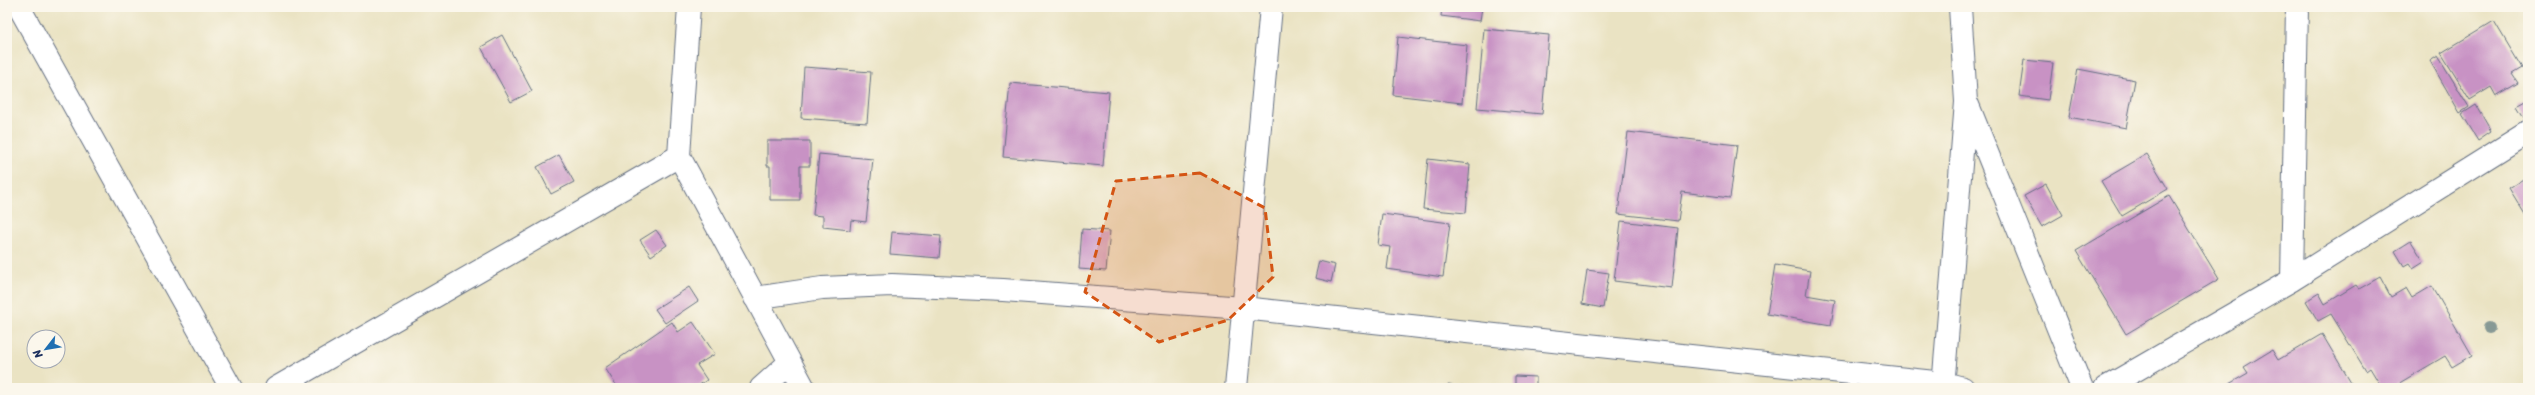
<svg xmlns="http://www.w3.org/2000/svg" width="2535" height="395" font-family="Sriracha,sans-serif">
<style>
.building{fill:#c892c4}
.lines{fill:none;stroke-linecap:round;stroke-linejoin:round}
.street-casing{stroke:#636e81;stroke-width:24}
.street{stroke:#fff;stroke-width:22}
.tree{fill:#879995}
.marked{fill:#d45514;fill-opacity:0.2;stroke:#d45514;stroke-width:3;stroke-dasharray:8 5;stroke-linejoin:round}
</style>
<rect width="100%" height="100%" fill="#fbf7ec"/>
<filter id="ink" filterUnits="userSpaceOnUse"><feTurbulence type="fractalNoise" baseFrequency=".025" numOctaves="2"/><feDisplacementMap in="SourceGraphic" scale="8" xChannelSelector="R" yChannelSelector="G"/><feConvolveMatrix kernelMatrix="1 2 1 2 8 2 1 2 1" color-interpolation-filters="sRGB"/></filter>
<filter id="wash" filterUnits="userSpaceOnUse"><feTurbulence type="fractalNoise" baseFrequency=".012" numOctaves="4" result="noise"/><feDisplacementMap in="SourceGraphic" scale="16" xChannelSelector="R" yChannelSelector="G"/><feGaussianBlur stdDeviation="0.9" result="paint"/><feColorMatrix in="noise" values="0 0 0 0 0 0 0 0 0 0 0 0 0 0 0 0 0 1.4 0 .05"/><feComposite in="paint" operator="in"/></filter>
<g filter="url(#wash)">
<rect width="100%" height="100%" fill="#eae3c3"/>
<g id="blocks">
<path class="building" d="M1442 7H1482L1480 21 1441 16Z
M2494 21 2522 68 2512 74 2518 83 2496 96 2491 87 2470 100 2441 53Z
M1484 29 1549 35 1542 114 1477 108Z
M502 35 532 91 511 102 481 47Z
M1398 37 1467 45 1462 103 1393 95Z
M2438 56 2469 107 2460 113 2430 61Z
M2024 60 2053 63 2048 100 2019 96Z
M804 67 871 72 867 123 801 118Z
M2078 69 2135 80 2126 128 2069 117Z
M1010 83 1109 92 1103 166 1003 157Z
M2528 100V117L2525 119 2517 106Z
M2476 105 2491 131 2478 140 2462 114Z
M1628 132 1737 145 1730 198 1682 192 1678 221 1618 214Z
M767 141H810V166H800V200H770V166H767Z
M819 154 873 159 866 222 851 220 850 230 823 227V216L813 215Z
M2147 154 2168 189 2122 216 2101 181Z
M559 155 574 182 551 194 537 167Z
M1428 159 1470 164 1466 213 1423 209Z
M2528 176V215L2526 216 2509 188Z
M2046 184 2063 215 2042 227 2024 196Z
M2169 196 2219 279 2126 334 2076 251Z
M1382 214 1450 223 1443 277 1387 269 1390 247 1378 245Z
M1621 221 1678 228 1672 288 1614 281Z
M1082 229 1110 231 1106 271 1079 269Z
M656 230 667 245 651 256 640 240Z
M892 232 941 236 939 258 890 254Z
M2411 241 2424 262 2413 269 2409 263 2404 266 2395 251Z
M1319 261 1335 265 1331 282 1315 278Z
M1775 265 1810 271 1806 295 1835 300 1831 325 1767 314Z
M1587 270 1609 273 1603 308 1582 304Z
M2380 277 2391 297 2406 288 2412 298 2432 286 2472 355 2452 367 2445 356 2391 388H2382L2370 368 2366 371 2331 314 2318 321 2306 301 2319 293 2325 304 2356 285 2359 289Z
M689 287 698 301 665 323 655 309Z
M672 322 678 332 693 322 715 354 697 365 707 380 695 388H618L605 368Z
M2322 334 2354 388H2222L2248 373 2244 367 2272 350 2278 360Z
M1515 376 1536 377V388H1515Z
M1448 385 1468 387V388H1448Z
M1592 385 1611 387V388H1592Z"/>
</g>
</g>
<g filter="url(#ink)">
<use href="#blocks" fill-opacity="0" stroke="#636e81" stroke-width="1"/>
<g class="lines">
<g class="street-casing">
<path id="street" d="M19 7 231 388
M689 7 679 156 804 388
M1968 105 2082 388
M2292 280 2297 7
M755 298 822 288 892 285 1003 290 1243 308 1944 383 1963 388
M276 388 679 156
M761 388 790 362
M1236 388 1271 7
M1943 388 1966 102 1960 7
M2105 388 2292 280 2528 132"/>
</g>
<use href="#street" class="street"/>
</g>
<circle class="tree" cx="2489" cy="328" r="6"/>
</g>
<path class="marked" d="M1200 173 1265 208 1273 277 1228 320 1159 342 1085 292 1116 181Z"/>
<rect width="2535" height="395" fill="none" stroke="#fbf7ec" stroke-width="24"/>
<g transform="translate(46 349) rotate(239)"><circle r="19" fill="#fbf7ec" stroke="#a1a7b3"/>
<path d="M0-3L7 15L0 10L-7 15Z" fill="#1f6fb2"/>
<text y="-6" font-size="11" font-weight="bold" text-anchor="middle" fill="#1b2f5e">N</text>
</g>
</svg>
